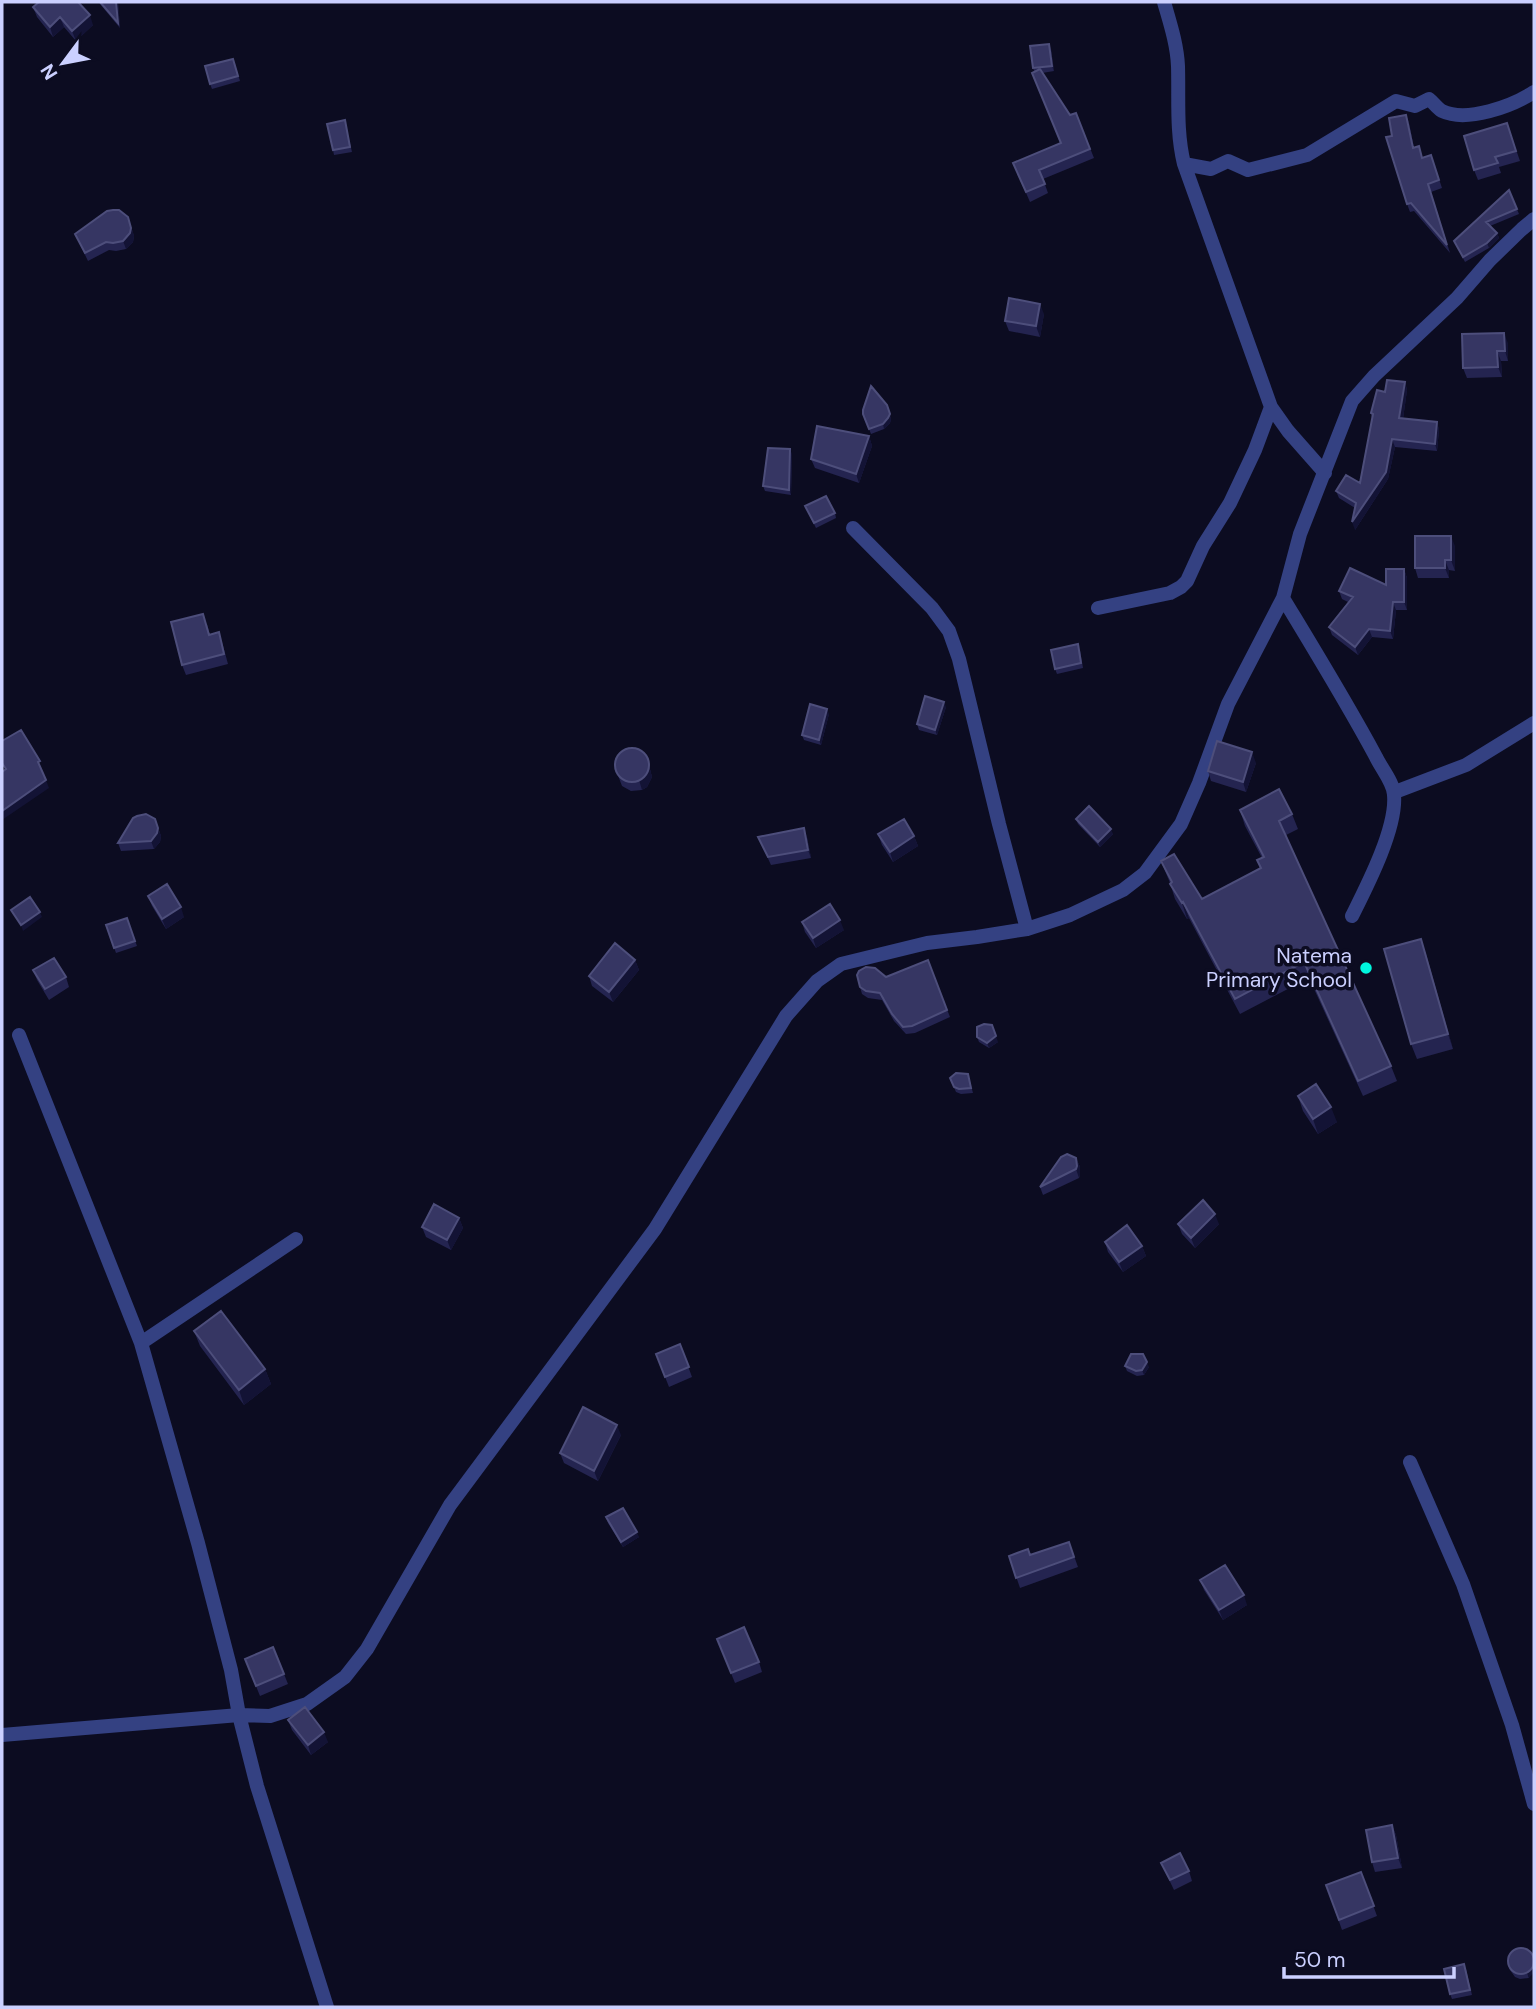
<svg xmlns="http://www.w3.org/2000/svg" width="1536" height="2009" font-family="'DM Sans',sans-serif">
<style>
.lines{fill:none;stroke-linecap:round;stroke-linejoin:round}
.minor{stroke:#344182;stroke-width:14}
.wall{fill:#242450}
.shaded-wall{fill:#131335}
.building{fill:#363663;stroke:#4d4e7b;stroke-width:2}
.poi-dot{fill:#00f6de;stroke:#0c0c21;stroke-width:2.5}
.labels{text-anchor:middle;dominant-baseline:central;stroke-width:7;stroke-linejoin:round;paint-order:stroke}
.poi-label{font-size:21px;fill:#cbd0ff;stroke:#0c0c21;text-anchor:end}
</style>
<rect width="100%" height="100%" fill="#0c0c21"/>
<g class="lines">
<path class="minor" d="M1164 2C1170 23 1177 44 1178 66 1179 99 1176 131 1184 164L1271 407 1288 431 1325 473
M1184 164 1211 169 1228 161 1248 170 1307 155 1396 101 1415 106 1429 99C1433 102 1437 108 1442 111 1467 123 1512 106 1534 92
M853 528 932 608 949 631 959 659 999 824 1027 929
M1283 598C1315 651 1347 703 1376 757 1381 768 1394 783 1394 795 1397 828 1367 886 1352 916
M1098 608 1170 593 1181 587 1187 581 1203 546 1230 503 1255 450 1271 407
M1395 792 1466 765 1534 723
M19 1035 141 1343 198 1543 231 1670 239 1715 257 1786 327 2007
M141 1343 296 1239
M1410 1462 1463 1584 1512 1725 1534 1804
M2 1735 239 1715 270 1716 307 1704 345 1677 367 1649 450 1505 655 1229 786 1016 817 981 841 964 927 943 977 937 1027 929 1070 915 1123 890 1145 873 1181 824 1199 783 1228 704 1283 598 1300 534 1352 401 1374 376 1457 298 1490 260 1522 229 1534 219"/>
</g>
<path class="wall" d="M99 2H118L120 28 100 4Z
M33 7 93 25 76 41 64 27 53 37 37 17Z
M1051 49 1054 71 1042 73 1070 115 1076 113 1094 158 1043 179 1048 193 1030 202 1013 163 1060 143 1033 68Z
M235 64 240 81 212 89 210 84Z
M1406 115 1409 123 1414 148 1423 158 1431 155 1442 188 1431 192 1450 253 1414 211 1410 212 1407 204 1392 136Z
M1507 123 1520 161 1499 167 1501 173 1478 180 1474 170Z
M346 126 352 152 334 155 333 150Z
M1509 190 1519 214 1490 226 1497 233 1499 238 1489 248 1465 262 1454 241Z
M128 217 134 236 133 242 126 249 116 251 109 250 88 261 75 234Z
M1044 314 1040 337 1009 331 1005 321Z
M1508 343V361H1501L1502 377 1467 378 1463 368Z
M1405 382 1407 390 1403 419 1437 422 1439 430 1437 451 1395 447 1388 479 1355 530V508L1339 498 1336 491 1360 483 1372 418 1371 413 1385 392Z
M887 405 891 419 890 423 884 429 871 434 863 414Z
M869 436 872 446 859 483 815 468 811 459Z
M792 454 791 495 765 491 763 486Z
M805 506 835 513 836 518 816 528Z
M1455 546V571L1449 570V578H1418L1415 568Z
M1404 569 1407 578V610H1396L1393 639 1372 637 1358 655 1332 635 1329 627 1348 602 1342 599 1339 591 1386 585Z
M207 624 210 635 222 642 228 664 186 675 182 665Z
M1080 650 1083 668 1057 674 1055 669Z
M946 707 937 735 919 730 917 724Z
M829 714 821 745 804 740 802 735Z
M647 757 652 777 647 787 642 790 631 791 622 786 614 765Z
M1256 763 1246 792 1211 781 1208 771Z
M1240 810 1292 814 1298 829 1286 835 1391 1066 1397 1081 1363 1096 1309 978 1240 1014 1189 918 1187 919 1175 899 1170 883 1161 861 1202 899 1260 868 1257 860 1262 858 1245 826Z
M155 819 161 836 160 842 154 849 121 851 118 843Z
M1076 819 1113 834 1100 847 1078 824Z
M878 834 914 836 918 846 893 862 882 845Z
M758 837H807L811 858 771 865Z
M148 896 184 917 166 929 152 906Z
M127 918 137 946 116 953 106 925Z
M802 922 844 930 816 948 805 932Z
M1421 939 1426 954 1453 1049 1417 1059 1411 1044Z
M635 960 639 970 613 1002 592 986 589 976Z
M928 960 950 1017 915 1033 906 1034 894 1021 882 1000 868 998 862 994 860 987Z
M33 970 66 977 69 987 49 1000 37 980Z
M977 1037 998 1042 989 1048 979 1042Z
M968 1074 973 1093 961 1094 956 1092 950 1078Z
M1298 1096 1337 1122 1318 1134 1303 1111Z
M1076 1158 1080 1167V1175L1079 1178 1043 1195 1040 1187Z
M459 1218 463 1228 451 1250 426 1237 422 1227Z
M1178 1224H1219L1195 1248 1182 1234Z
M1105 1242 1142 1246 1146 1256 1123 1272 1108 1252Z
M194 1331 265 1369 271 1384 244 1405 200 1346Z
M680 1344 692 1377 669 1387 656 1354Z
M1125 1366 1149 1367 1144 1375 1137 1376 1127 1371Z
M621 1435 598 1481 564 1463 560 1453Z
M606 1517 639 1537 623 1547 608 1523Z
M1069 1542 1078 1567 1020 1588 1009 1556 1030 1555Z
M1200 1580 1247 1605 1223 1620 1204 1590Z
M717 1639 759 1662 762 1672 735 1683Z
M245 1659 284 1674 288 1684 260 1696Z
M288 1720 328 1742 311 1755 292 1730Z
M1392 1825 1396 1835 1402 1868 1375 1872 1372 1862Z
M1161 1863 1189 1871 1192 1881 1174 1890Z
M1361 1872 1377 1916 1342 1930 1326 1885Z
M1521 1947 1529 1978 1520 1979 1515 1977 1510 1970 1508 1965Z
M1466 1969 1472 1995 1452 1999 1450 1994Z"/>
<path class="shaded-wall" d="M116 2H118L120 28 118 23Z
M90 15 93 25 76 41 72 31Z
M60 17 64 27 53 37 50 27Z
M1049 44 1051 49 1054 71 1052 66Z
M1406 115 1409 123 1416 157 1413 148Z
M128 217 134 236 133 242 126 249 123 241Z
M1497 233 1499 238 1489 248 1487 243Z
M1040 304 1044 314 1040 337 1036 326Z
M1504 333 1508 343V361L1505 351Z
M1497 351 1501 361 1502 377 1498 367Z
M1405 382 1407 390 1402 426 1399 418Z
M887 405 891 419 890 423 884 429 883 424Z
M1437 422 1439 430 1437 451 1435 444Z
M869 436 872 446 859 483 856 474Z
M1392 439 1395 447 1388 479 1355 530 1352 522Z
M790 449 792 454 791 495 789 490Z
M1451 536 1455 546V571L1451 560Z
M1445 560 1449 570V578L1445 568Z
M1404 569 1407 578V610L1404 602Z
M1393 602 1396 610 1393 639 1390 631Z
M1369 629 1372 637 1358 655 1355 647Z
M944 702 946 707 937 735 935 730Z
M827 709 829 714 821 745 819 740Z
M1252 752 1256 763 1246 792 1243 782Z
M647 757 652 777 647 787 642 790 639 780Z
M46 780 49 788 2 820V811Z
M158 828 161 836 160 842 154 849 151 841Z
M804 828 807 837 811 858 808 850Z
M1111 829 1113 834 1100 847 1098 842Z
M914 836 918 846 893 862 890 852Z
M1183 902 1189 918 1187 919 1182 903Z
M181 907 184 917 166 929 162 919Z
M40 912 42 917 23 931 21 925Z
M840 920 844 930 816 948 813 938Z
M1421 939 1426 954 1453 1049 1448 1034Z
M635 960 639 970 613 1002 609 992Z
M996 1036 998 1042 989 1048 987 1043Z
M1331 1107 1337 1122 1318 1134 1313 1119Z
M1076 1158 1080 1167V1175L1079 1178 1076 1169Z
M1215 1214 1219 1224 1195 1248 1191 1238Z
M459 1218 463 1228 451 1250 447 1240Z
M1142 1246 1146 1256 1123 1272 1119 1262Z
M1147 1362 1149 1367 1144 1375 1142 1370Z
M265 1369 271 1384 244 1405 239 1390Z
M617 1425 621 1435 598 1481 594 1471Z
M637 1532 639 1537 623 1547 621 1542Z
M1244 1595 1247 1605 1223 1620 1219 1610Z
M324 1732 328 1742 311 1755 308 1745Z
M1392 1825 1396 1835 1402 1868 1398 1858Z
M1534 1957V1972L1529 1978 1527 1973Z"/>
<path class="building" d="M39 2H78L90 15 72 31 60 17 50 27 33 7Z
M100 2H116L118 23Z
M1049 44 1052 66 1033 68 1030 46Z
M233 59 238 76 210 84 205 66Z
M1040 69 1070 115 1076 113 1090 149 1039 170 1045 184 1026 192 1013 163 1061 143 1032 73Z
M1406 115 1413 148 1419 146 1422 158 1431 155 1439 180 1428 184 1447 245 1411 203 1407 204 1386 137 1392 136 1389 118Z
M345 120 350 147 333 150 327 124Z
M1507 123 1516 151 1495 157 1498 163 1474 170 1464 136Z
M1509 190 1517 209 1486 222 1497 233 1487 243 1463 257 1454 241Z
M113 210H119L128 217 131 228 130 233 123 241 113 243 106 242 85 253 75 234 107 211Z
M1009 298 1040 304 1036 326 1005 321Z
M1504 333 1505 351H1497L1498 367 1463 368 1462 334Z
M1387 380 1405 382 1399 418 1437 422 1435 444 1392 439 1386 472 1352 522 1356 503 1336 491 1346 475 1360 483 1373 414 1371 413 1377 390 1385 392Z
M871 386 887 405 890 414 888 418 883 424 869 429 863 414V410Z
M817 426 869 436 856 474 811 459Z
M768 448 790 449 789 490 763 486Z
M826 496 835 513 814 523 805 506Z
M1415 536H1451V560H1445V568H1415Z
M1350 568 1386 585V569H1404V602H1393L1390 631 1369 629 1355 647 1329 627 1353 597 1339 591Z
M203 614 209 635 219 632 224 654 182 665 171 622Z
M1078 644 1081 663 1055 669 1051 650Z
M925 696 944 702 935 730 917 724Z
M810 704 827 709 819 740 802 735Z
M21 730 40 761 38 762 46 780 2 811V772L6 769 2 763V741Z
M1217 741 1252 752 1243 782 1208 771Z
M615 765a17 17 0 1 1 34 0a17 17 0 1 1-34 0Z
M1279 789 1292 814 1279 821 1391 1066 1358 1081 1304 962 1235 999 1183 902 1182 903 1170 884 1172 882 1161 861 1174 854 1202 899 1261 868 1257 860 1264 857 1240 810Z
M1089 806 1111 829 1098 842 1076 819Z
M146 814 155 819 158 828 157 833 151 841 118 843 133 818 137 816Z
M904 819 914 836 890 852 878 834Z
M804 828 808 850 768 857 758 837Z
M167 884 181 907 162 919 148 896Z
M30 897 40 912 21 925 11 910Z
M830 904 840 920 813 938 802 922Z
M127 918 135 941 114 948 106 925Z
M1421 939 1448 1034 1411 1044 1384 949Z
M615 943 635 960 609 992 589 976Z
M54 958 66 977 45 989 33 970Z
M928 960 947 1010 912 1026 903 1027 892 1014 880 993 866 991 860 987 857 975 859 971 866 967 875 968 886 977Z
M984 1024 992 1025 996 1036 987 1043 977 1037V1027Z
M956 1073 968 1074 971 1088 959 1089 954 1087 950 1078Z
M1316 1084 1331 1107 1313 1119 1298 1096Z
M1067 1154 1076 1158 1077 1166 1076 1169 1040 1187 1061 1157Z
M1203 1200 1215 1214 1191 1238 1178 1224Z
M434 1204 459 1218 447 1240 422 1227Z
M1127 1225 1142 1246 1119 1262 1105 1242Z
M221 1311 265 1369 239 1390 194 1331Z
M680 1344 689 1367 665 1377 656 1354Z
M1131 1354H1143L1147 1362 1142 1370 1136 1371 1125 1366Z
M583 1407 617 1425 594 1471 560 1453Z
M623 1508 637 1532 621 1542 606 1517Z
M1069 1542 1074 1557 1016 1578 1009 1556 1028 1549 1030 1555Z
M1225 1565 1244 1595 1219 1610 1200 1580Z
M744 1627 759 1662 731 1673 717 1639Z
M273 1647 284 1674 256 1686 245 1659Z
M305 1707 324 1732 308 1745 288 1720Z
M1392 1825 1398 1858 1372 1862 1366 1830Z
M1180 1853 1189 1871 1170 1880 1161 1863Z
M1361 1872 1374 1906 1339 1920 1326 1885Z
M1508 1961a13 13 0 1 1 26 0a13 13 0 1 1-26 0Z
M1464 1964 1470 1990 1450 1994 1444 1969Z"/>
<circle class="poi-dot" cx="1366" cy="968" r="7"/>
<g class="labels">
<g class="poi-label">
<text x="1352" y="956">Natema<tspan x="1352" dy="24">Primary School</tspan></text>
</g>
</g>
<rect width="1536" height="2009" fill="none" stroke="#cbd0ff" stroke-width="7"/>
<g transform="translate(63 63) rotate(238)" stroke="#0c0c21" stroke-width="5" paint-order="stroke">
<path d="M0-5L12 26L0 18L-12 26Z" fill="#cbd0ff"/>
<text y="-10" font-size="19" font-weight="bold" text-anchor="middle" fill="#cbd0ff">N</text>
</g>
<path d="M1284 1967v10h170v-10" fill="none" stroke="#cbd0ff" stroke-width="3.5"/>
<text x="1294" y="1967" font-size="21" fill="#cbd0ff" stroke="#0c0c21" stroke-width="5" paint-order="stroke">50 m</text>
</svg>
